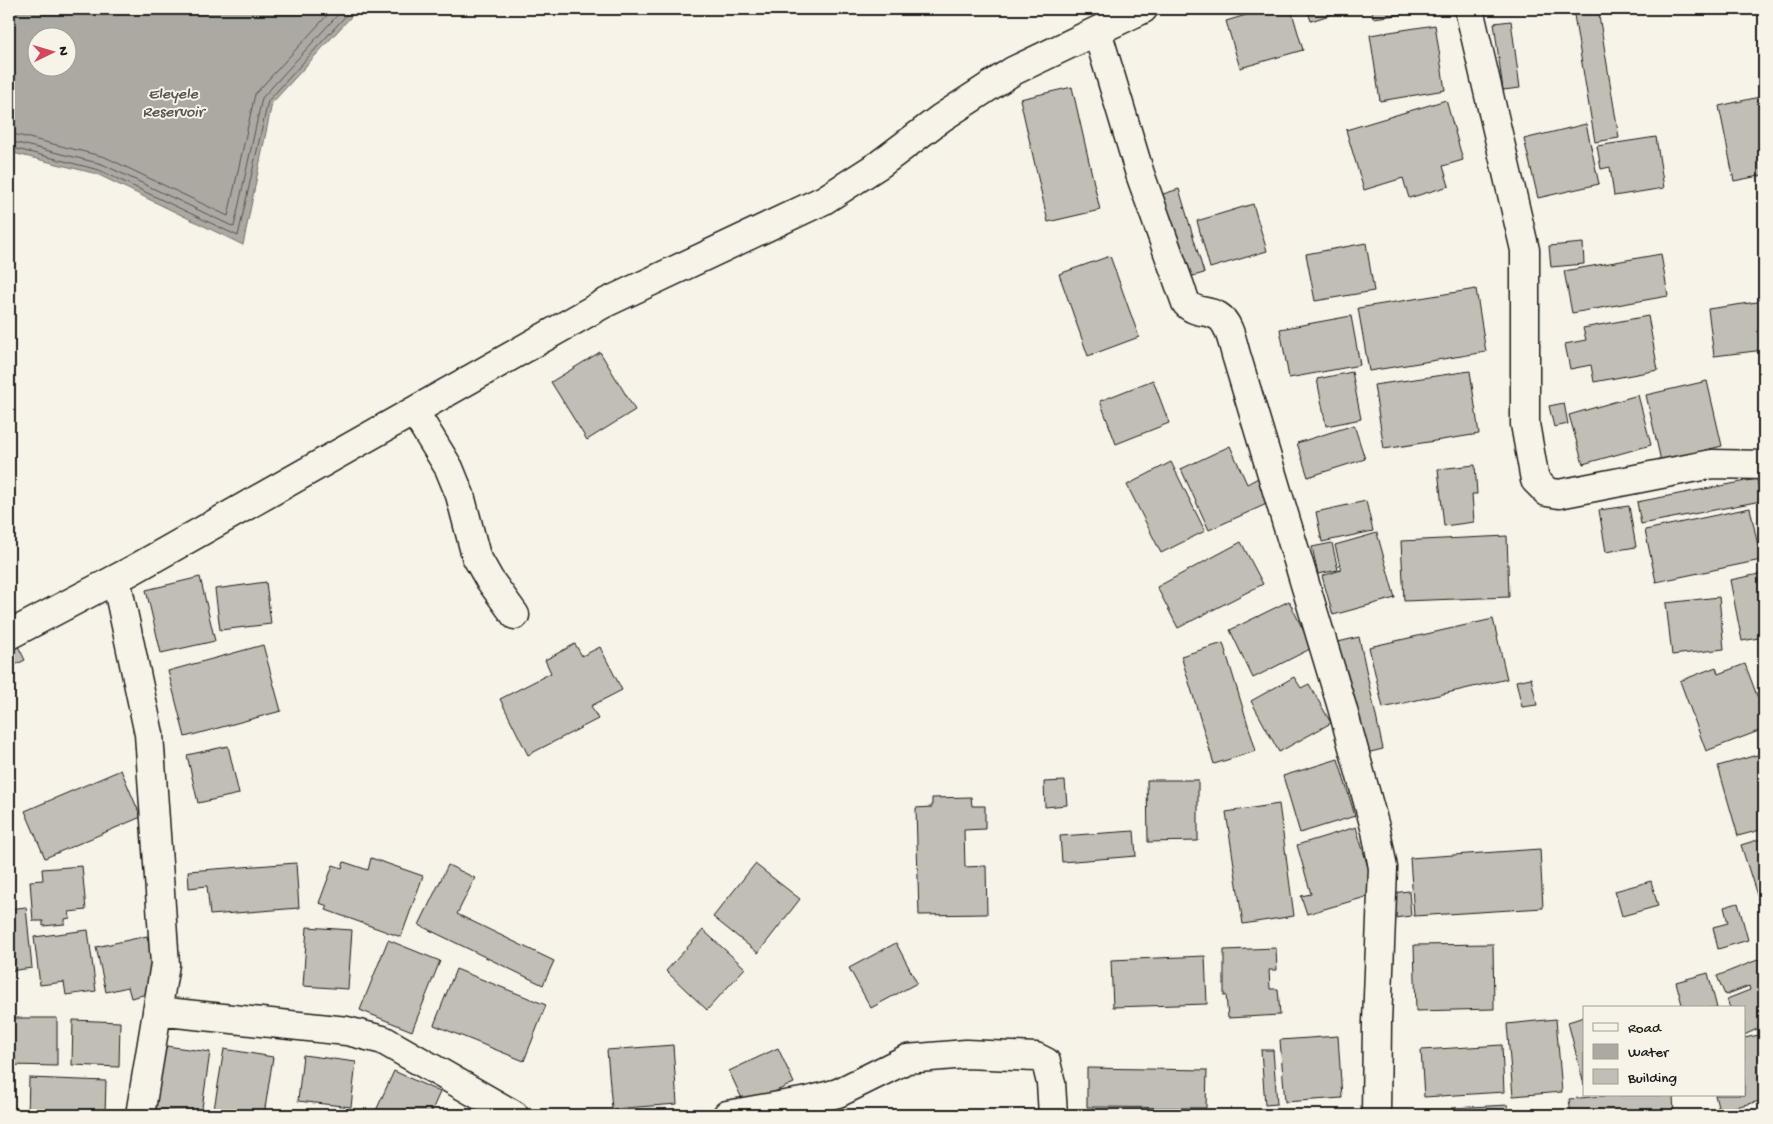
<svg xmlns="http://www.w3.org/2000/svg" width="1773" height="1124" font-family="'Gochi Hand',sans-serif">
<style>
.water{fill:#aca9a2;stroke:#72716c;fill-rule:evenodd}
.lines{fill:none;stroke-linecap:round;stroke-linejoin:round}
.shore{stroke:#565452;stroke-width:1}
.building{fill:#c0beb5;stroke:#1c1c1c}
.street-casing{stroke:#1c1c1c;stroke-width:31}
.street{stroke:#f7f3e8;stroke-width:28}
.labels{text-anchor:middle;dominant-baseline:central;stroke-width:4;stroke-linejoin:round;paint-order:stroke}
.water-label{font-size:16px;font-style:italic;fill:#565452;stroke:#f7f3e8}
</style>
<rect width="100%" height="100%" fill="#f7f3e8"/>
<filter id="ink" filterUnits="userSpaceOnUse"><feTurbulence type="fractalNoise" baseFrequency=".02" numOctaves="2"/><feDisplacementMap in="SourceGraphic" scale="10" xChannelSelector="R" yChannelSelector="G"/><feConvolveMatrix kernelMatrix="1 2 1 2 8 2 1 2 1" color-interpolation-filters="sRGB"/></filter>
<g filter="url(#ink)">
<path class="water" d="M9 9H358L272 103 243 245 97 174 9 152ZM38 38H68V68H38Z"/>
<g class="lines">
<path class="shore" d="M9 133 105 157 228 216 255 94 333 9
M9 141 102 164 234 227 262 98 343 9
M9 147 99 170 238 236 268 101 352 9"/>
</g>
<path class="building" d="M1266 9H1291L1303 50 1240 68 1226 21Z
M1307 9H1348L1311 21Z
M1372 9H1428V11L1373 18Z
M1573 9H1598L1619 138 1595 142Z
M1511 21 1520 88 1503 90 1494 23Z
M1435 25 1445 90 1380 101 1370 35Z
M1072 87 1100 210 1048 222 1020 99Z
M1764 96V175L1734 181 1719 106Z
M1446 100 1463 160 1443 166 1449 186 1409 198 1403 178 1364 190 1346 130Z
M1586 124 1599 184 1538 198 1524 139Z
M1656 137 1664 188 1614 196 1610 167 1601 169 1597 146Z
M1179 189 1204 273 1186 278 1160 195Z
M1253 204 1267 251 1210 268 1197 221Z
M1366 243 1374 291 1315 301 1306 254Z
M1583 243 1584 264 1551 267 1549 246Z
M1661 254 1668 296 1572 313 1564 271Z
M1110 256 1139 337 1088 356 1059 274Z
M1476 289 1486 352 1369 371 1358 308Z
M1764 301V350L1714 356 1708 309Z
M1351 316 1360 365 1289 378 1280 329Z
M1648 316 1658 370 1594 382 1591 365 1570 369 1565 344 1586 340 1583 328Z
M600 352 635 410 587 440 551 382Z
M1470 371 1479 434 1384 449 1374 385Z
M1352 372 1361 419 1326 426 1317 379Z
M1153 380 1169 423 1116 444 1100 401Z
M1707 381 1722 446 1661 461 1646 395Z
M1638 395 1651 445 1583 464 1569 415Z
M1564 403 1568 424 1554 427 1549 406Z
M1354 425 1365 459 1308 477 1297 443Z
M1230 446 1247 484 1260 477 1271 502 1209 530 1181 469Z
M1171 462 1205 531 1161 553 1127 485Z
M1475 465 1477 494H1472L1474 522 1444 526 1438 469Z
M1757 479 1761 501 1641 524 1637 502Z
M1366 501 1373 531 1322 542 1316 512Z
M1629 506 1636 547 1606 552 1599 510Z
M1750 508 1761 560 1656 582 1645 530Z
M1377 533 1395 598 1333 615 1322 576 1341 570 1335 545Z
M1507 536 1509 597 1404 601 1401 541Z
M1241 542 1263 584 1178 628 1157 587Z
M1332 543 1338 570 1318 574 1312 547Z
M1764 573V637L1742 641 1730 580Z
M200 577 215 641 161 653 146 590Z
M266 582 271 624 220 630 215 589Z
M1719 597 1724 649 1672 655 1666 603Z
M1289 601 1312 648 1253 678 1230 630Z
M1493 619 1507 679 1383 708 1369 647Z
M1359 637 1383 749 1362 754 1338 642Z
M1223 643 1256 751 1214 764 1181 656Z
M17 644 25 660 9 668V649Z
M575 644 582 656 600 647 622 690 591 706 598 719 528 755 500 699 551 673 545 660Z
M263 645 281 711 185 737 168 671Z
M1745 664 1764 714V729L1706 751 1680 681 1716 667 1718 674Z
M1294 677 1301 688 1309 684 1331 723 1279 752 1251 701Z
M1531 678 1537 705 1522 707 1516 681Z
M228 746 239 794 198 803 187 755Z
M1764 753V829L1738 836 1718 766Z
M1338 759 1355 816 1300 833 1283 776Z
M121 770 141 817 45 858 25 811Z
M1147 780H1198V841L1148 842Z
M1065 781 1067 805 1045 807 1044 782Z
M971 797 972 806H985V829L964 830 965 867 986 866 987 914 919 915 916 808 932 807V798Z
M1279 804 1294 916 1243 924 1226 812Z
M1356 827 1376 894 1307 914 1301 896 1311 894 1297 845Z
M1134 831 1136 856 1062 862 1060 836Z
M1764 838V907L1761 908 1741 845Z
M1540 849 1543 908 1414 916 1410 858Z
M371 858 423 876 401 937 326 910 328 906 319 903 333 865 342 868 344 862 368 870Z
M296 863 299 908 210 915 207 886 189 888 188 871Z
M755 864 800 899 758 953 713 917Z
M448 865 475 878 457 914 554 961 543 985 419 925Z
M82 866 86 910 69 912 70 918 65 919V924L43 926V921H33L30 881 43 880 42 869Z
M1651 881 1658 906 1622 916 1615 891Z
M1409 891 1411 916 1394 918 1391 893Z
M1738 903 1748 940 1718 949 1713 927 1728 923 1724 907Z
M26 907 32 968 9 971V909Z
M307 927 352 930 348 989 303 986Z
M88 930 96 991 66 995 64 982 40 985 34 937Z
M703 930 745 968 707 1010 666 971Z
M147 936 159 991 131 998 128 987 106 992 96 947Z
M388 940 440 961 412 1031 360 1010Z
M896 943 917 983 871 1008 849 968Z
M1493 944 1494 1009 1416 1011 1414 945Z
M1276 948 1277 970H1269L1270 989H1278L1280 1015 1228 1018 1226 995 1224 996V950Z
M1205 956 1207 1004 1113 1007 1111 960Z
M1760 959 1764 965V1026L1744 1035V1008H1730L1727 999 1750 990 1749 986 1725 995 1717 976Z
M456 969 546 1005 524 1061 434 1025Z
M1708 973 1717 1008H1683L1676 982Z
M1584 1017V1085L1568 1022Z
M9 1018H57V1066L9 1065Z
M1556 1019 1562 1092 1513 1096 1507 1024Z
M73 1020 120 1022 119 1067 72 1065Z
M1764 1034V1100L1719 1111 1715 1095H1744V1038Z
M1338 1036 1342 1098 1285 1102 1280 1040Z
M159 1045 210 1052 201 1115 150 1110Z
M673 1045 677 1104 612 1109 607 1050Z
M1502 1045 1504 1092 1424 1097 1421 1050Z
M778 1048 794 1083 745 1105 729 1071Z
M224 1049 273 1057 264 1115H213Z
M1261 1050H1273L1277 1104 1265 1105Z
M303 1055 356 1062 351 1107 298 1101Z
M1087 1068 1207 1070 1206 1108 1087 1107Z
M394 1071 440 1092 430 1115H374Z
M29 1078 106 1081 105 1115H28Z
M1613 1095H1673L1674 1115H1571L1569 1099Z
M1508 1105 1509 1114 1556 1112V1115H1452V1108Z"/>
<g class="lines">
<g class="street-casing">
<path id="street" d="M1469 9 1525 250V424L1535 480 1547 492 1559 494 1712 464 1764 465
M1097 31 1140 174 1186 303C1196 314 1206 309 1218 316 1230 323 1233 346 1237 358L1342 707 1376 831 1383 868 1377 1022 1376 1115
M414 411 449 468 460 495 476 556 489 579 515 615
M116 579 149 734 165 964 140 1115
M9 635 131 571 603 304 824 200 880 164 941 118 1013 71 1143 9
M157 1011 347 1031 383 1040 514 1115
M727 1115 808 1101 838 1093 907 1059 966 1054 1036 1057 1046 1062 1051 1083 1053 1115"/>
</g>
<use href="#street" class="street"/>
</g>
</g>
<g class="labels">
<g class="water-label">
<text x="173" y="95">Eleyele<tspan x="173" dy="18">Reservoir</tspan></text>
</g>
</g>
<rect width="1773" height="1124" fill="none" stroke="#f7f3e8" stroke-width="30"/>
<rect x="15" y="15" width="1743" height="1094" fill="none" stroke="#1c1c1c" stroke-width="2" filter="url(#ink)"/>
<rect x="1583" y="1006" width="162" height="90" fill="#f7f3e8" stroke="#9f9d96"/>
<rect x="1593" y="1023" width="25" height="8" fill="#f7f3e8" stroke="#9f9d96"/>
<text x="1628" y="1032" font-size="15" fill="#1c1c1c">Road</text>
<rect x="1593" y="1044" width="25" height="15" fill="#aca9a2" stroke="#9f9d96"/>
<text x="1628" y="1056" font-size="15" fill="#1c1c1c">Water</text>
<rect x="1593" y="1069" width="25" height="15" fill="#c0beb5" stroke="#9f9d96"/>
<text x="1628" y="1082" font-size="15" fill="#1c1c1c">Building</text>
<g transform="translate(52 52) rotate(85)"><circle r="24" fill="#f7f3e8" stroke="#9f9d96"/>
<path d="M0-4L9 19L0 12L-9 19Z" fill="#d1495b"/>
<text y="-8" font-size="14" font-weight="bold" text-anchor="middle" fill="#1c1c1c">N</text>
</g>
</svg>
